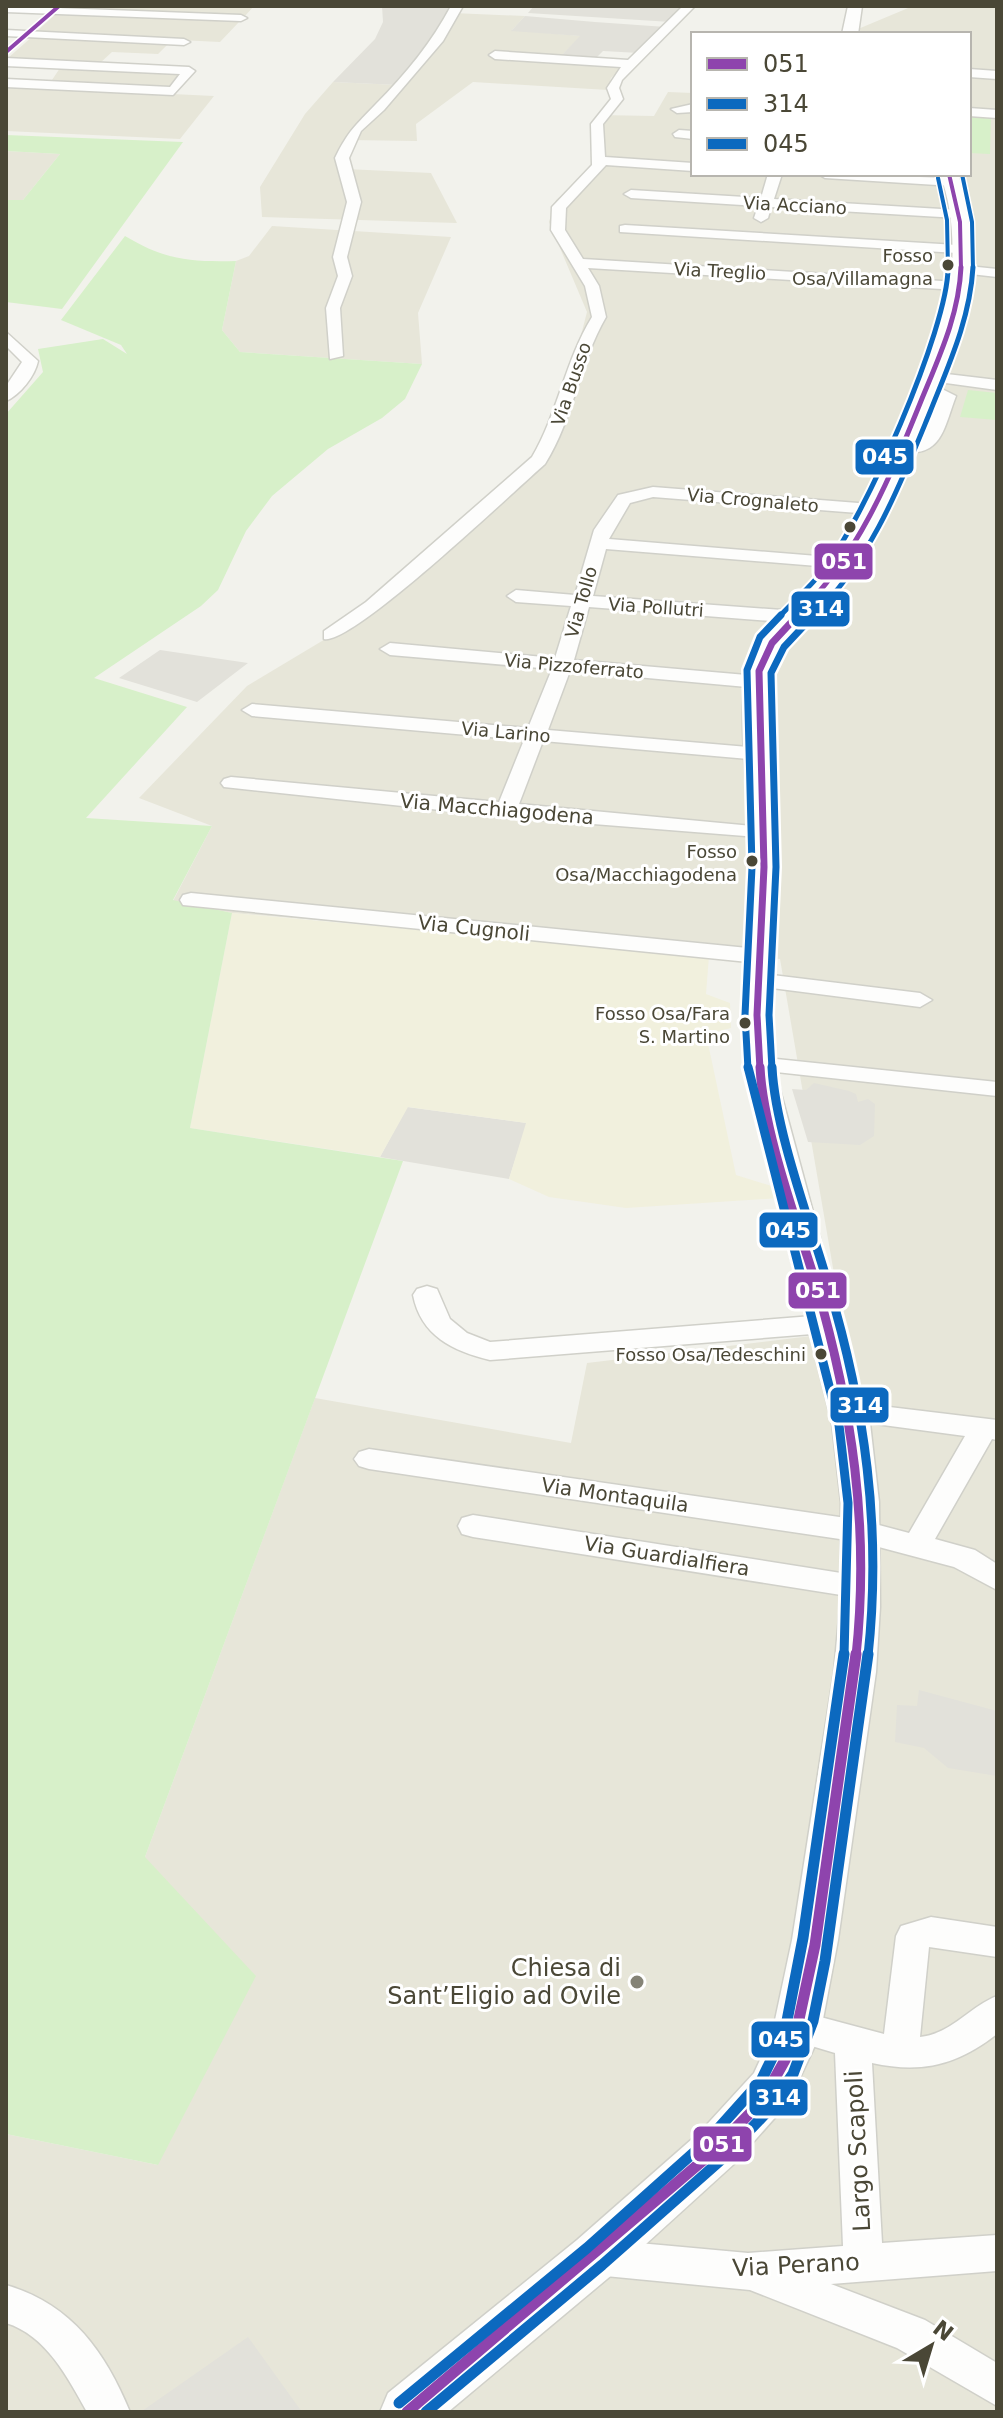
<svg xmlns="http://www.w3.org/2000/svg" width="1003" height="2418" font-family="'DejaVu Sans',sans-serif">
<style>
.residential{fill:#e7e6d9}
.industrial{fill:#e2e1da}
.education{fill:#f1f0dd}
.green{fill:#d7f0c9}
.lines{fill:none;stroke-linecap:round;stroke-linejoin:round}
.minor-casing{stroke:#d0d0c9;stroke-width:3}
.tertiary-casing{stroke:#d0d0c9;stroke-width:3}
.minor{fill:#fdfdfc;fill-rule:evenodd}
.tertiary{fill:#fdfdfc;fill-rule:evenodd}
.bus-1-far4-casing{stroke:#fff;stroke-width:7}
.bus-1-far3-casing{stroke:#fff;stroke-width:9}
.bus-1-far2-casing{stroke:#fff;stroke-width:12}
.bus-1-far1-casing{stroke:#fff;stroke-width:15}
.bus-1-casing{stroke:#fff;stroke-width:17}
.bus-2-far4-casing{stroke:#fff;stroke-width:7}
.bus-2-far3-casing{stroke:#fff;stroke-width:9}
.bus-2-far2-casing{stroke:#fff;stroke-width:12}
.bus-2-far1-casing{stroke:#fff;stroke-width:15}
.bus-2-casing{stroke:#fff;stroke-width:17}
.bus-3-far4-casing{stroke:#fff;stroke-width:7}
.bus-3-far3-casing{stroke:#fff;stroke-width:9}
.bus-3-far2-casing{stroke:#fff;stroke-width:12}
.bus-3-far1-casing{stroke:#fff;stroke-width:15}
.bus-3-casing{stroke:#fff;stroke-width:17}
.bus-1-far4{stroke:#8e44ad;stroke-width:4}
.bus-1-far3{stroke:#8e44ad;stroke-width:5}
.bus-1-far2{stroke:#8e44ad;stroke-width:7}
.bus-1-far1{stroke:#8e44ad;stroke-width:9}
.bus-1{stroke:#8e44ad;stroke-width:11}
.bus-2-far4{stroke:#0c69bf;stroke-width:4}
.bus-2-far3{stroke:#0c69bf;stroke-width:5}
.bus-2-far2{stroke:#0c69bf;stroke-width:7}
.bus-2-far1{stroke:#0c69bf;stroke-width:9}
.bus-2{stroke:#0c69bf;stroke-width:11}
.bus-3-far4{stroke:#0c69bf;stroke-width:4}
.bus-3-far3{stroke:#0c69bf;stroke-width:5}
.bus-3-far2{stroke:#0c69bf;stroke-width:7}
.bus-3-far1{stroke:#0c69bf;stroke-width:9}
.bus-3{stroke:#0c69bf;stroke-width:11}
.bus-dot{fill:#4a4736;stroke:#fff;stroke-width:3}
.poi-dot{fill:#858376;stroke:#fff;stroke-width:3}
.labels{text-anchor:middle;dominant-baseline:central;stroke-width:6;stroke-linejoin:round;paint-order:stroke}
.far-street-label{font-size:18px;fill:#4a4736;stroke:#fff}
.bus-label{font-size:18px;fill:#4a4736;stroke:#fff;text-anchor:end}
.street-label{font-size:20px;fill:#4a4736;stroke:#fff}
.near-poi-label{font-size:24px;fill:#4a4736;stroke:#fff;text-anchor:end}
.near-street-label{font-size:24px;fill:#4a4736;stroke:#fff}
.line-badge{stroke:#fff;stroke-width:3}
.badge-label{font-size:22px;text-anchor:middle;font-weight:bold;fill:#fff}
</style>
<rect width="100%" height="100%" fill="#f2f2ec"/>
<path class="residential" d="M69 6H254L244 17 64 10Z
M913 6H997V2412H6V2134L158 2165 145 1857 315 1398 571 1443 587 1363 844 1332 780 959 232 913 173 901 212 826 139 798 247 686 342 629 427 556 475 506 530 459 558 424 587 312 549 222 556 200 590 172 595 162 591 122 599 115 654 116 668 92 693 93V174H969V34H858V29Z
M58 12 239 22 220 42 35 33Z
M453 13 525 16 512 30 581 36 559 58 489 56 625 65 611 78 608 90 473 82 416 124 417 141 349 140 346 169 431 173 457 223 262 217 260 187 305 114 333 82 398 85Z
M33 36 169 43 158 54 112 52 100 63 8 58Z
M60 68 182 74 168 88 50 83Z
M6 86 214 96 180 139 6 131Z
M6 151 60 154 23 200H6Z
M272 226 451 237 418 313 422 364 240 352 222 330 236 261 249 256Z"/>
<path class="industrial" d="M382 6H457L398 85 333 82 375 39 383 22Z
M534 6H687L671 22 528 13Z
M525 16 595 22 666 27 639 53 603 51 593 61 559 58 580 36 511 31Z
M160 650 248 663 197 702 119 678Z
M814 1083 849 1091 856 1094 858 1102 868 1099 875 1104 874 1136 860 1145 808 1142 792 1089 806 1090Z
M407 1107 527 1123 509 1179 380 1157Z
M919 1690 997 1711V1776L948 1768 924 1748 895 1742 897 1705 917 1706Z
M248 2337 302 2412H143L142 2411Z"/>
<path class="education" d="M232 913 709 956 706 994 730 1003 731 1028 706 1034 736 1175 778 1188 780 1198 626 1208 549 1197 509 1179 526 1123 408 1107 380 1157 190 1128Z"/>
<path class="green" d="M969 115 991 117 990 154 969 153Z
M6 135 183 142 62 309 6 302V200H23L60 154 6 151Z
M125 236C165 260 190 262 236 261L222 330 240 352 422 364 405 399 382 418 328 449 272 496 246 531 218 590 201 606 94 678 187 707 86 818 212 826 173 900 232 913 190 1128 403 1161 145 1857 256 1976 158 2165 6 2134V414L43 372 38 349 103 339 127 354 121 345 61 320Z
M968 390 997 393V420L960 417Z"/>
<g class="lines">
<g class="minor-casing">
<path id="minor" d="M6 6 241 15 247 18 241 21 6 12Z
M451 6H463L443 41 384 110 361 131 349 158 361 202 347 257 352 276 340 308 343 356 330 359 326 308 338 276 333 257 347 202 335 158C348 131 356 125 376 104 405 75 432 42 451 6Z
M683 6H695L622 80 619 88 623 99 603 124 605 157 693 163V171L606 165 566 208 565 230 583 259 958 282 965 286 958 290 588 268 599 286 606 317C579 363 574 418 545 464 515 490 352 646 324 639V631L366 602 532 457C558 413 565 361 592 317L585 286 551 230 552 207 592 165 591 124 611 99 607 88 621 67 495 59 489 55 495 51 628 60Z
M6 30 184 39 190 42 184 45 6 36Z
M6 58 189 67 195 71 173 95 6 87V79L170 87 180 74 6 66Z
M969 69 997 71V79L969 77Z
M693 104V112L677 113 671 109Z
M969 108 997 110V118L969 116Z
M679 130 693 131V139L675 137 673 134Z
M768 174H782L774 199 958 210 965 214 958 218 771 207 768 218 761 222 754 218 758 206 631 198 624 194 631 190 761 198Z
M818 174 953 178 960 182 953 186 825 178Z
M625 225 957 245 964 249 957 253 620 232V226Z
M958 265 997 269V277L953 272V266Z
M6 332 38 361C35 376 20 395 6 401V386L22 362 6 346Z
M930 372 997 380V390L924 380 922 377Z
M920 384H932L956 396C943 430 942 460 895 451V443L923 439 939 398 920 390Z
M653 487 871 504 880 509 871 514 653 497 630 503 609 539 842 558 851 563 842 568 606 549 593 596 796 611 805 617 796 623 589 607 574 660 758 676 768 682 758 688 570 671 548 730 760 748 770 754 760 760 543 741 519 804 763 827 774 833 771 838 506 817 224 787 221 783 224 779 231 777 499 802 524 740 252 716 242 710 252 704 528 728 552 669 390 655 380 649 390 643 555 658 571 606 516 602 507 596 516 590 575 595 594 530 618 495Z
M191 893 758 949 769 956 758 963 183 905 180 900 183 895Z
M756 973 920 993 932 1000 920 1007 748 985 744 980 748 975Z
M758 1057 997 1082V1096L749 1069 746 1064Z
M427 1286 437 1289 450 1319 467 1333 490 1342 825 1315 835 1318 839 1324 835 1330 825 1333 490 1360C453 1351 421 1336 413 1295L417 1289Z
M848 1402 997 1420V1440L992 1439 935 1539 975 1550 997 1564V1590L954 1567 860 1542 369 1469 359 1466 354 1459 359 1452 369 1449 860 1520 909 1533 965 1436 838 1419 834 1412 838 1405Z
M473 1515 860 1576 871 1579 875 1587 871 1595 860 1598 473 1537 462 1534 458 1526 462 1518Z
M931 1917 997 1927V1957L929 1947 920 2037C951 2034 969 2007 997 1996V2034C957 2065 922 2074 872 2063L882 2243 997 2235V2271L831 2284 925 2320 997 2363V2406L897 2348 750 2290 595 2275 581 2270 576 2257 581 2244 595 2239 748 2253 843 2246 835 2053 785 2038 780 2027 785 2016 798 2011 884 2034 896 1936 901 1926Z
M6 2285C71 2304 105 2351 130 2412H87C68 2378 46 2335 6 2323Z"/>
</g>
<g class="tertiary-casing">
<path id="tertiary" d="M848 6H862L858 34H842Z
M940 174H958C972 213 974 265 966 306 959 337 945 368 933 397 908 460 883 527 842 582 819 614 782 631 772 671L778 867 772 1015 776 1075 870 1423 879 1502 880 1607 876 1672 838 1940 820 2035 788 2103 734 2164 613 2274 448 2412H380L388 2393 577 2240 700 2132 754 2073 772 2034 792 1940 834 1672 840 1607 841 1502 832 1423 745 1075C738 1003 750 934 750 863 750 813 734 698 750 657 765 620 804 602 826 571 863 518 887 456 912 397 924 368 939 337 946 306 956 265 955 213 940 174Z"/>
</g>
<use href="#minor" class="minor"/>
<use href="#tertiary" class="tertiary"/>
<g class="bus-1-far4-casing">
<path id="bus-1-far4" d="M6 52 59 6
M949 174 960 222 961 269"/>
</g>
<g class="bus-1-far3-casing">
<path id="bus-1-far3" d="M796 617C858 556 889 480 921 401 939 357 959 315 961 267"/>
</g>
<g class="bus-1-far2-casing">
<path id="bus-1-far2" d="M760 1069 757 1015 764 867 759 671 772 643 798 615"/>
</g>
<g class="bus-1-far1-casing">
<path id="bus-1-far1" d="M760 1067C763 1130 797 1222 816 1284 852 1408 870 1527 856 1656"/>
</g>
<g class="bus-1-casing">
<path id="bus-1" d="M407 2412 707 2157 762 2101 785 2060 796 2033 815 1945 856 1654"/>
</g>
<g class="bus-2-far4-casing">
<path id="bus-2-far4" d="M962 174 972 222 973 269"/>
</g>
<g class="bus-2-far3-casing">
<path id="bus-2-far3" d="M812 617C871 561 900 485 930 412 949 364 970 319 973 267"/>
</g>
<g class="bus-2-far2-casing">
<path id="bus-2-far2" d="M772 1069 769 1015 776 867 771 673 784 647 814 615"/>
</g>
<g class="bus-2-far1-casing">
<path id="bus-2-far1" d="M772 1067C775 1130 810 1222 828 1284 865 1407 882 1528 868 1656"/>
</g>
<g class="bus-2-casing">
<path id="bus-2" d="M426 2412 602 2265 722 2159 766 2113 793 2074 813 2021 825 1961 868 1654"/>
</g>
<g class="bus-3-far4-casing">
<path id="bus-3-far4" d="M938 178 947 220 948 269"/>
</g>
<g class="bus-3-far3-casing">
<path id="bus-3-far3" d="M779 617C793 602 809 588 822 572 862 524 949 327 948 267"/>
</g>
<g class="bus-3-far2-casing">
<path id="bus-3-far2" d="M748 1069 745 1015 752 867 747 670 760 637 781 615"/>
</g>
<g class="bus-3-far1-casing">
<path id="bus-3-far1" d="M748 1067 839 1425 848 1503 844 1656"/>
</g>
<g class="bus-3-casing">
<path id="bus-3" d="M399 2403 587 2248 709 2139 761 2081 785 2031 803 1938 844 1654"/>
</g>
<use href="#bus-1-far4" class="bus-1-far4"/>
<use href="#bus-1-far3" class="bus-1-far3"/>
<use href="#bus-1-far2" class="bus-1-far2"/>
<use href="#bus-1-far1" class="bus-1-far1"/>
<use href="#bus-1" class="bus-1"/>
<use href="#bus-2-far4" class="bus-2-far4"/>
<use href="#bus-2-far3" class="bus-2-far3"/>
<use href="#bus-2-far2" class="bus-2-far2"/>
<use href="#bus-2-far1" class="bus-2-far1"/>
<use href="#bus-2" class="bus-2"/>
<use href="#bus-3-far4" class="bus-3-far4"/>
<use href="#bus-3-far3" class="bus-3-far3"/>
<use href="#bus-3-far2" class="bus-3-far2"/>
<use href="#bus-3-far1" class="bus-3-far1"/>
<use href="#bus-3" class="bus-3"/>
</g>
<g class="bus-dot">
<circle cx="948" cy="265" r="7"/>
<circle cx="850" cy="527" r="7"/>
<circle cx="752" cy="861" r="7"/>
<circle cx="745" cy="1023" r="7"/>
<circle cx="821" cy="1354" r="7"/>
</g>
<circle class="poi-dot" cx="637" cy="1982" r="8"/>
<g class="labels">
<g class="far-street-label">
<text transform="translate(795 205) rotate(3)">Via Acciano</text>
<text transform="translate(720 271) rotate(3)">Via Treglio</text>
<text transform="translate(571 384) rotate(-71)">Via Busso</text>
<text transform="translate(753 500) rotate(5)">Via Crognaleto</text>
<text transform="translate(581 602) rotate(-74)">Via Tollo</text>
<text transform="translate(656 607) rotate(4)">Via Pollutri</text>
<text transform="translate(574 666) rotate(5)">Via Pizzoferrato</text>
<text transform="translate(506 732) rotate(5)">Via Larino</text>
</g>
<g class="bus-label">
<text x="933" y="255">Fosso<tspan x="933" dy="23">Osa/Villamagna</tspan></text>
<text x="737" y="851">Fosso<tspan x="737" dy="23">Osa/Macchiagodena</tspan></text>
<text x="730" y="1013">Fosso Osa/Fara<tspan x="730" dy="23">S. Martino</tspan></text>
<text x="806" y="1354">Fosso Osa/Tedeschini</text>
</g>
<g class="street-label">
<text transform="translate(497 809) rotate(5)">Via Macchiagodena</text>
<text transform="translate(474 928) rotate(6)">Via Cugnoli</text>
<text transform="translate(615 1495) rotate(8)">Via Montaquila</text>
<text transform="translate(667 1556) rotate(9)">Via Guardialfiera</text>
</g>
<g class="near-poi-label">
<text x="621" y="1968">Chiesa di<tspan x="621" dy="28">Sant’Eligio ad Ovile</tspan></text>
</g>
<g class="near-street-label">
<text transform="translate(858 2151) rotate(-93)">Largo Scapoli</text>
<text transform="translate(796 2265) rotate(-3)">Via Perano</text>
</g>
</g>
<g class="line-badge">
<rect x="854" y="438" width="61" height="38" rx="8" fill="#0c69bf"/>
<rect x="813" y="542" width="61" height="39" rx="8" fill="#8e44ad"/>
<rect x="790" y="590" width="61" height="38" rx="8" fill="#0c69bf"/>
<rect x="758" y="1211" width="61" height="38" rx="8" fill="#0c69bf"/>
<rect x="787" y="1271" width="61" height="39" rx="8" fill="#8e44ad"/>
<rect x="829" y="1386" width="61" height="38" rx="8" fill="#0c69bf"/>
<rect x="750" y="2020" width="61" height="39" rx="8" fill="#0c69bf"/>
<rect x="748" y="2078" width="61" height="39" rx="8" fill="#0c69bf"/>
<rect x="692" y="2125" width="61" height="38" rx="8" fill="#8e44ad"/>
</g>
<g class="badge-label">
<text x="885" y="464">045</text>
<text x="844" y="569">051</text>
<text x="821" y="616">314</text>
<text x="788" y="1238">045</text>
<text x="818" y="1298">051</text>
<text x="860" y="1413">314</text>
<text x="781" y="2047">045</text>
<text x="778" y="2105">314</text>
<text x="722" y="2152">051</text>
</g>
<rect width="1003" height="2418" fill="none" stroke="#4a4736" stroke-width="16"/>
<rect x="691" y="32" width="280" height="144" fill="#ffffff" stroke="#b7b5af" stroke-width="2"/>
<rect x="707" y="58" width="40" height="12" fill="#8e44ad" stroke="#b7b5af" stroke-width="2"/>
<text x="763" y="72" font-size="24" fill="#4a4736">051</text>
<rect x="707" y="98" width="40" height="12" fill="#0c69bf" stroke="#b7b5af" stroke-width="2"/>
<text x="763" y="112" font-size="24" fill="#4a4736">314</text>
<rect x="707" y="138" width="40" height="12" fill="#0c69bf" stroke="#b7b5af" stroke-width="2"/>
<text x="763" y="152" font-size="24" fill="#4a4736">045</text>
<g transform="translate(931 2346) rotate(38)" stroke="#ffffff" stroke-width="6" paint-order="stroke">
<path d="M0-6L14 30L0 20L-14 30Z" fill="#4a4736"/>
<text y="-12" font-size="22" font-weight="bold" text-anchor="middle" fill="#4a4736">N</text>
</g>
</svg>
